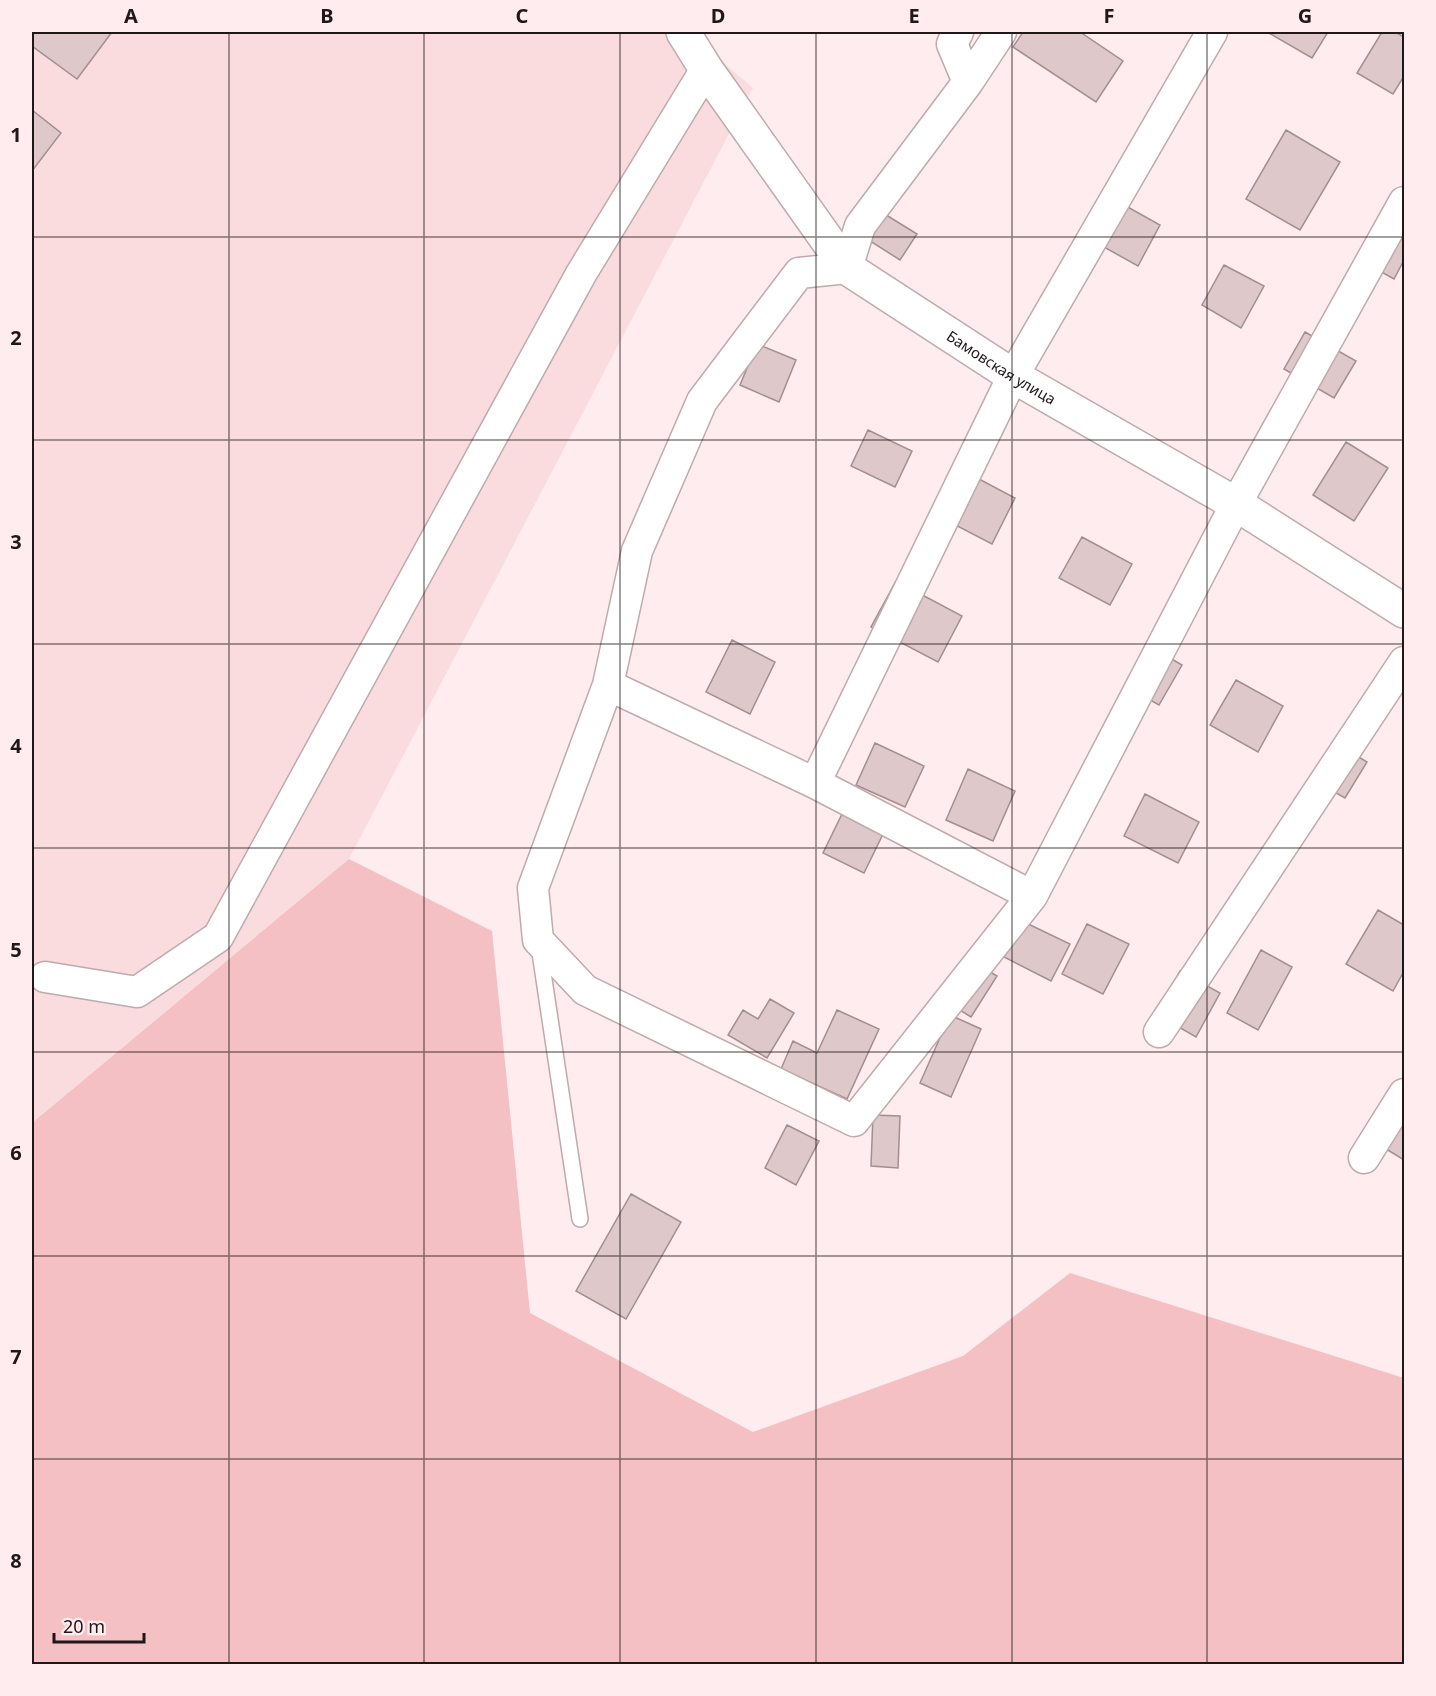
<svg xmlns="http://www.w3.org/2000/svg" width="1436" height="1696" font-family="'Noto Sans',sans-serif">
<style>
.built{fill:#fbdcde}
.green{fill:#f4c0c4}
.building{fill:#dfc8ca;stroke:#a38e8f;stroke-width:1.5}
.lines{fill:none;stroke-linecap:round;stroke-linejoin:round}
.service-casing{stroke:#bfaaac;stroke-width:18}
.minor-casing{stroke:#bfaaac;stroke-width:33}
.tertiary-casing{stroke:#bfaaac;stroke-width:36}
.service{stroke:#fff;stroke-width:15}
.minor{stroke:#fff;stroke-width:30}
.tertiary{stroke:#fff;stroke-width:33}
.grid{fill:none;stroke:#1f1718;stroke-width:1.5;stroke-opacity:0.55}
.labels{text-anchor:middle;dominant-baseline:central;stroke-width:6;stroke-linejoin:round;paint-order:stroke}
.street-label{font-size:15px;fill:#1f1718;stroke:#ffecee}
.neatline{fill:none;stroke:#1f1718;stroke-width:2}
.grid-label{font-size:20px;text-anchor:middle;font-weight:bold;fill:#1f1718}
</style>
<rect width="100%" height="100%" fill="#ffecee"/>
<path class="built" d="M32 32H687L753 88 349 859 32 1123Z"/>
<path class="green" d="M349 859 492 931 530 1313 753 1432 963 1356 1070 1273 1404 1378V1664H32V1123Z"/>
<path class="building" d="M35 32H112L77 79 32 46V36Z
M1023 32H1080L1123 61 1096 102 1013 47Z
M1267 32H1328L1312 58Z
M1382 32H1395L1404 37V76L1393 94 1357 73Z
M32 110 61 133 32 171Z
M1286 130 1340 162 1300 230 1246 199Z
M1108 196 1160 225 1138 266 1086 237Z
M1383 208 1404 220V260L1394 279 1356 258Z
M883 213 917 234 900 260 867 239Z
M1224 265 1264 286 1241 328 1202 305Z
M1305 332 1356 361 1334 398 1284 369Z
M757 344 796 360 779 402 740 385Z
M868 430 912 451 895 487 851 466Z
M1346 442 1388 468 1354 521 1313 495Z
M962 470 1015 498 992 544 938 516Z
M1082 537 1132 564 1110 605 1059 578Z
M896 581 962 616 938 662 871 627Z
M732 640 775 662 750 714 706 692Z
M1153 648 1182 665 1159 705 1130 689Z
M1236 680 1283 706 1258 752 1210 725Z
M875 743 924 766 905 807 856 785Z
M1338 744 1367 762 1345 798 1315 781Z
M968 769 1015 791 993 841 946 820Z
M1145 794 1199 822 1178 863 1124 836Z
M842 814 883 834 864 873 823 853Z
M1378 910 1404 925V971L1393 991 1346 964Z
M1022 921 1070 944 1051 981 1004 957Z
M1087 924 1129 944 1103 994 1062 974Z
M1261 950 1292 967 1258 1030 1227 1013Z
M965 957 997 976 971 1017 940 998Z
M1180 971 1220 993 1196 1037 1156 1014Z
M770 999 794 1013 767 1058 728 1035 743 1010 758 1019Z
M837 1010 879 1029 847 1099 781 1069 793 1041 817 1053Z
M950 1015 981 1029 951 1097 920 1083Z
M1404 1109V1160L1373 1141Z
M873 1115 900 1116 898 1168 871 1166Z
M787 1125 819 1141 796 1185 765 1168Z
M631 1194 681 1222 626 1319 576 1291Z"/>
<g class="lines">
<g class="service-casing">
<path id="service" d="M539 946 580 1219"/>
</g>
<g class="minor-casing">
<path id="minor" d="M958 32 952 44 968 82
M1001 32 968 82 860 226 847 268 799 273 702 401 637 551 608 685 533 888 538 940 585 990 854 1121 1032 896 1236 504 1404 202
M608 685 815 783 1032 896
M815 783 1013 376 1212 32
M45 977 137 992 218 937 581 274 706 69
M1159 1032 1404 662
M1364 1158 1404 1094"/>
</g>
<g class="tertiary-casing">
<g id="tertiary">
<path id="s1" d="M683 32 706 69 847 268 1013 376 1236 504 1404 611"/>
</g>
</g>
<use href="#service" class="service"/>
<use href="#minor" class="minor"/>
<use href="#tertiary" class="tertiary"/>
</g>
<path class="grid" d="M229 32V1664M424 32V1664M620 32V1664M816 32V1664M1012 32V1664M1207 32V1664M32 237H1404M32 440H1404M32 644H1404M32 848H1404M32 1052H1404M32 1256H1404M32 1459H1404"/>
<g class="labels">
<g class="street-label">
<text stroke="none"><textPath href="#s1" startOffset="471">Бамовская улица</textPath></text>
</g>
</g>
<rect width="1436" height="1696" fill="none" stroke="#ffecee" stroke-width="66"/>
<path d="M54 1633v9h90v-9" fill="none" stroke="#1f1718" stroke-width="3"/>
<text x="63" y="1633" font-size="18" fill="#1f1718" stroke="#ffecee" stroke-width="4.5" paint-order="stroke">20 m</text>
<rect x="33" y="33" width="1370" height="1630" class="neatline"/>
<g class="grid-label">
<text x="131" y="23">A</text>
<text x="327" y="23">B</text>
<text x="522" y="23">C</text>
<text x="718" y="23">D</text>
<text x="914" y="23">E</text>
<text x="1109" y="23">F</text>
<text x="1305" y="23">G</text>
<text x="16" y="142">1</text>
<text x="16" y="345">2</text>
<text x="16" y="549">3</text>
<text x="16" y="753">4</text>
<text x="16" y="957">5</text>
<text x="16" y="1160">6</text>
<text x="16" y="1364">7</text>
<text x="16" y="1568">8</text>
</g>
</svg>
